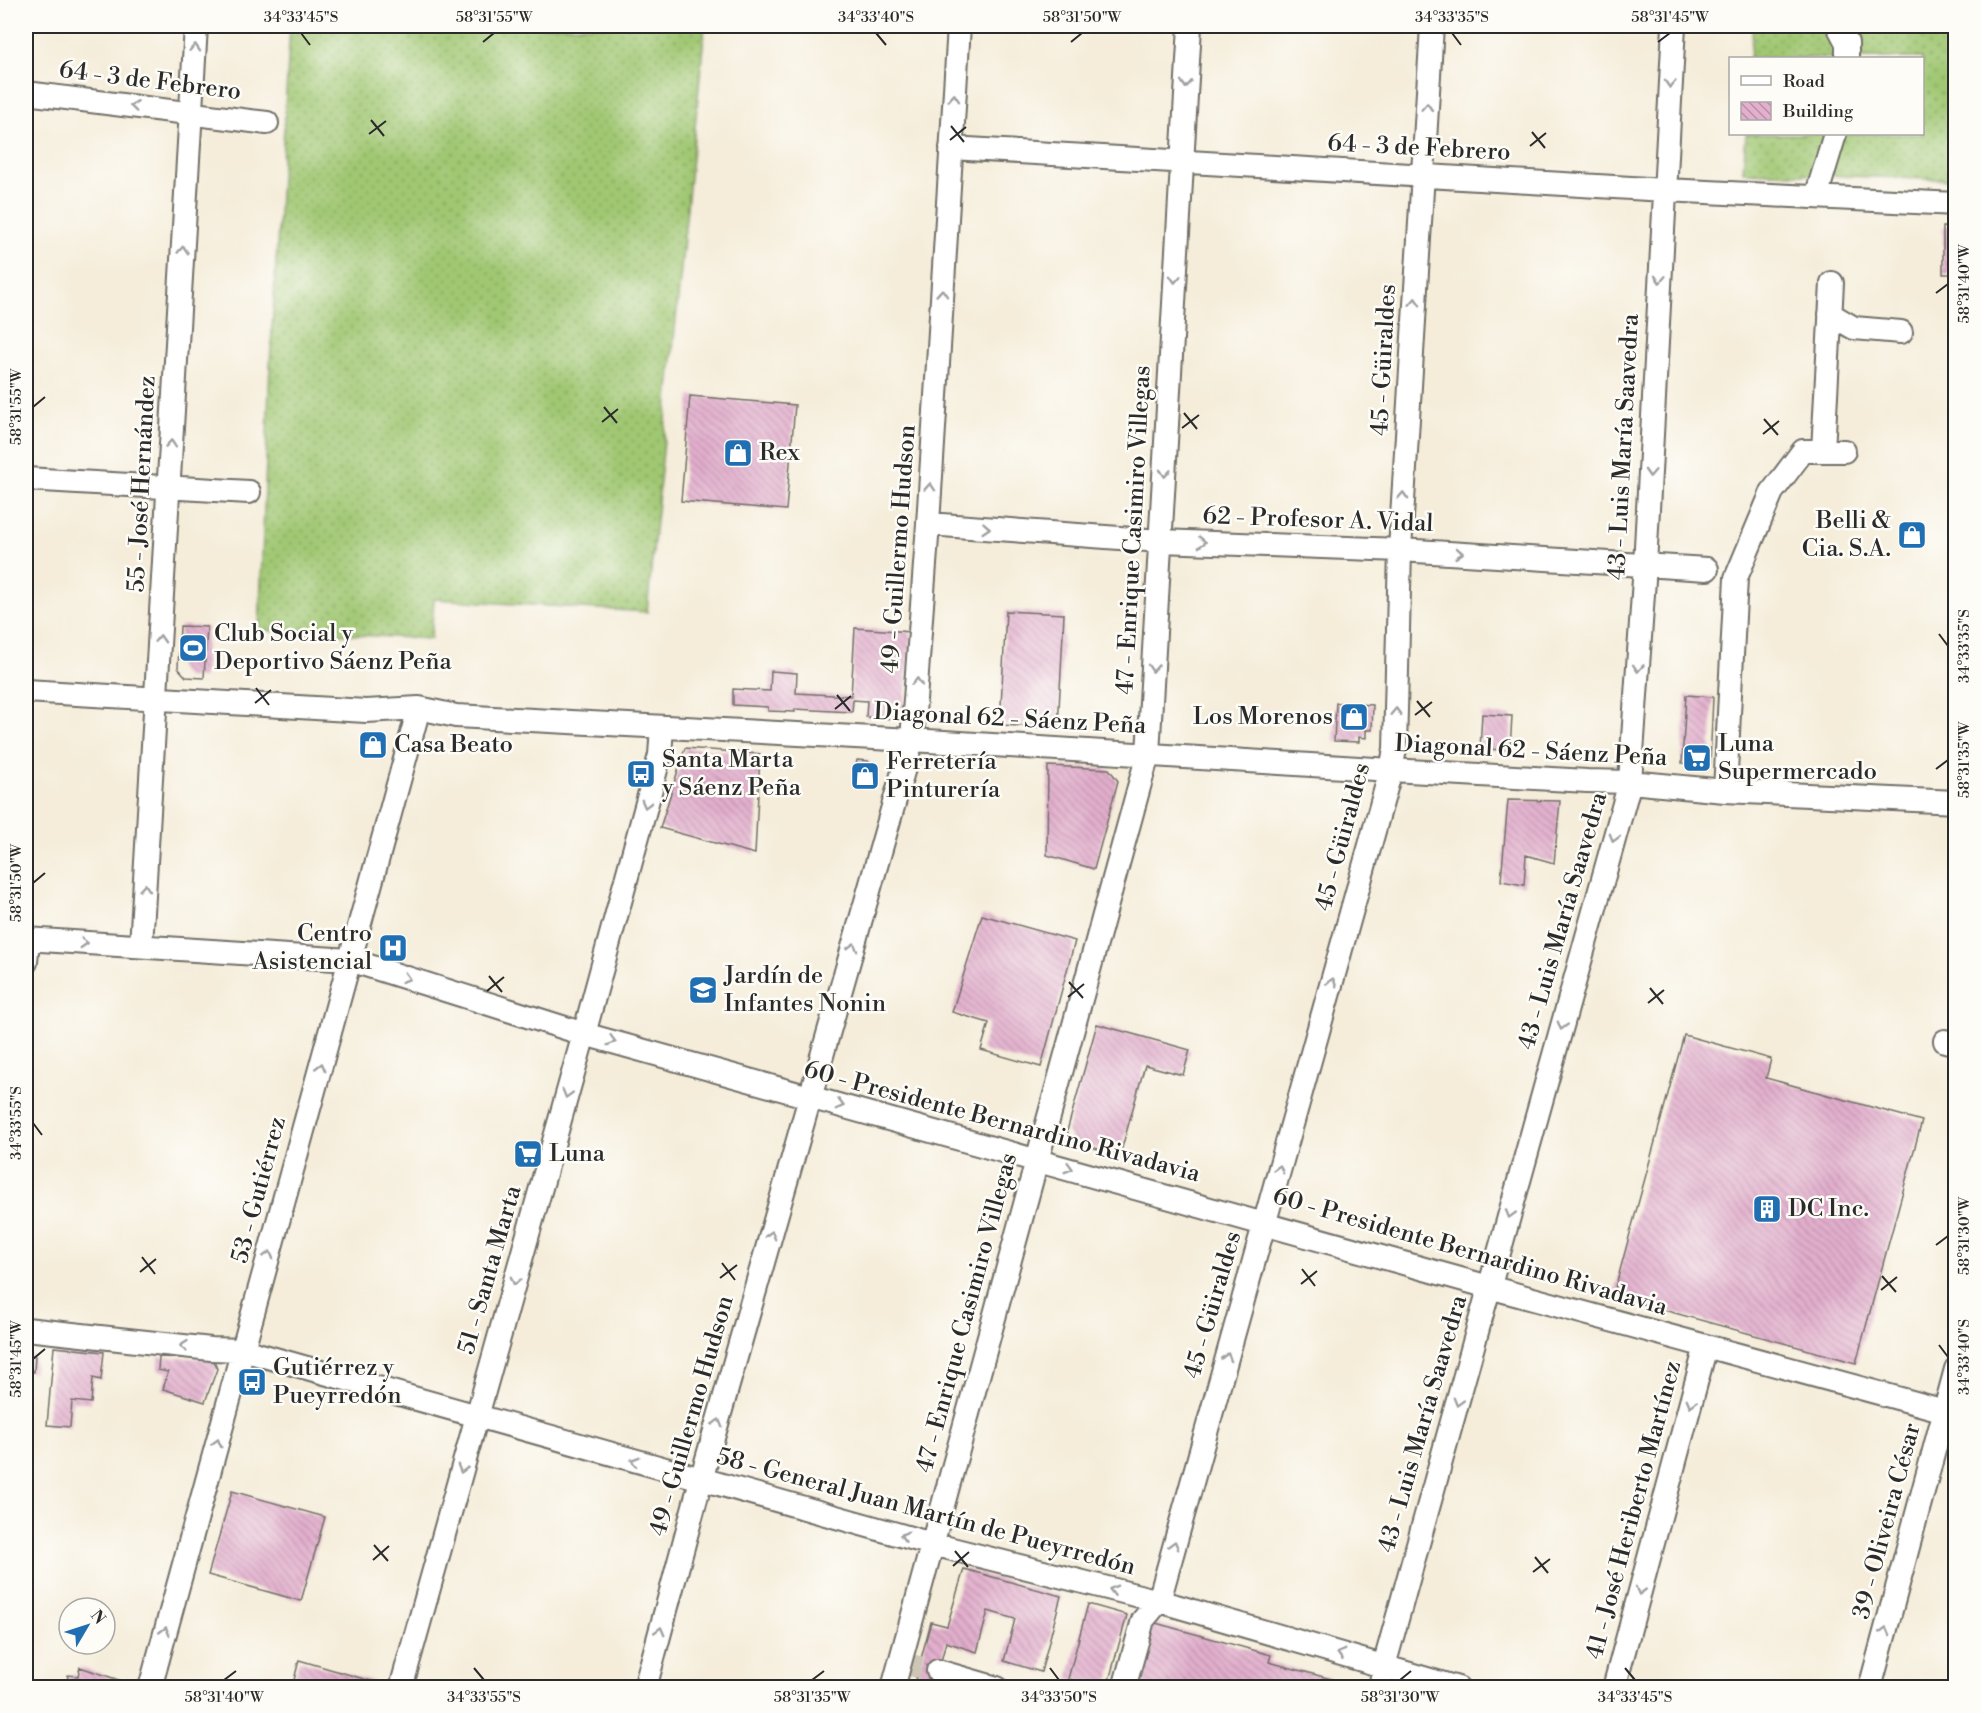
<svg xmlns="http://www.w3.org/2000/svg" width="1981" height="1713" font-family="'Libre Bodoni',serif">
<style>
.grass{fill:url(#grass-dots);stroke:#66794e;stroke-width:1.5}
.building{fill:url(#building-back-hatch)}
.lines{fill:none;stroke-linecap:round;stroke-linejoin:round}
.minor-tunnel{stroke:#cdc6b7;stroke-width:22;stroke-dasharray:22 11;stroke-linecap:butt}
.minor-casing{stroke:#726f68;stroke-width:26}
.minor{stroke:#fff;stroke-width:22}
.oneway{stroke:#a0a0a0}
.ticks{fill:none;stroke:#2b2b2b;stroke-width:2}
.labels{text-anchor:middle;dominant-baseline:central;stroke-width:5;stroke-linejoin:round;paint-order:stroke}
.street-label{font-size:24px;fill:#2b2b2b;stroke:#fdfcf7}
.poi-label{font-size:24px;fill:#2b2b2b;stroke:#fdfcf7;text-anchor:start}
.neatline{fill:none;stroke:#2b2b2b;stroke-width:2}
.ticks-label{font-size:15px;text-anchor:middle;fill:#2b2b2b}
</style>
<defs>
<pattern id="grass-dots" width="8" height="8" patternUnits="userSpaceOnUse" patternTransform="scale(1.5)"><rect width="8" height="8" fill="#a0c772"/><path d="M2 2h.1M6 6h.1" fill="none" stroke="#83a25e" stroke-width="1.8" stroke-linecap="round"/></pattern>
<pattern id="building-back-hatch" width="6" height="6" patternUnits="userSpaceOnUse" patternTransform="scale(1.5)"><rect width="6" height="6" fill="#e3afcd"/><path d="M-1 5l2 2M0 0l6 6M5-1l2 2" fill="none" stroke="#b88fa7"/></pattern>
</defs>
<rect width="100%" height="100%" fill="#fdfcf7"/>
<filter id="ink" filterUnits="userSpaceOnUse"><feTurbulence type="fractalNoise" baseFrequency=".0167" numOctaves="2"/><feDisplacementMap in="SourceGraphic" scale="12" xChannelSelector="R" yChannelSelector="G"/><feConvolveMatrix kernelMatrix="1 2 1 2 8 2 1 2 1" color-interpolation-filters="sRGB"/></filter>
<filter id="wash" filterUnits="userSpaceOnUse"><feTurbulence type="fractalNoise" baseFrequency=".008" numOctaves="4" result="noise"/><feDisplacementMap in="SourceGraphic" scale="24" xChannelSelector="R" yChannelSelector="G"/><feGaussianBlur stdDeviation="1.35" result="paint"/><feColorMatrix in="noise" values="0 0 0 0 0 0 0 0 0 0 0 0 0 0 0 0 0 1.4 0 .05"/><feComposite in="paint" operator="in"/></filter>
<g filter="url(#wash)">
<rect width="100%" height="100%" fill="#f5edda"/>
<path class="grass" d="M290 26H705L647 612 434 599 431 639 259 630 270 364Z
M1753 26H1955V180L1743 172 1746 134H1922V58H1750Z"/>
<g id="blocks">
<path class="building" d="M1943 227H1950L1956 233V274H1943Z
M690 396 795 405 786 510 681 501Z
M1006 611 1064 614 1058 728 1000 725Z
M180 626 207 627 204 678 186 677 178 668Z
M855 628 911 632 904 712 897 719 866 717 867 701 853 700 852 712 795 709V712L768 711V707L733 705V689L770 691 771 671 797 673 796 693 851 696Z
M1686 695 1713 697 1710 764 1682 763Z
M1336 703 1373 705 1372 730H1366V738L1359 737V742L1334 741Z
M1482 714 1512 716 1510 750 1480 749Z
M685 748 760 754 755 854 660 828Z
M857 760 868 761 875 770 873 785 854 783Z
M1048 766 1109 769 1118 781 1094 869 1047 855Z
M1508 800 1560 801 1554 863 1526 855 1524 885 1501 881Z
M982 915 1075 941 1041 1067 981 1050 989 1023 952 1012Z
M1097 1024 1190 1050 1183 1075 1145 1065 1120 1155 1073 1142 1067 1131Z
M1684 1035 1771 1059 1766 1078 1922 1121 1856 1363 1613 1296Z
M54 1347 104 1352 101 1380 93 1378 91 1403 72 1401 70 1427 47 1425Z
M26 1354 35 1356 34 1372 26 1371Z
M159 1357 211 1359 215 1363 217 1369 205 1402 163 1389 168 1372 158 1370Z
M232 1491 325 1517 301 1601 208 1575Z
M964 1569 1061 1596 1041 1672 1004 1661 1015 1619 988 1611 977 1652 946 1642 934 1688H913L931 1622 947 1626Z
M1088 1604 1127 1615 1107 1688H1100L1068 1679Z
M1152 1622 1271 1655 1269 1662 1353 1685 1352 1688H1134Z
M299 1660 378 1683 377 1688H292Z
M80 1667 125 1682 124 1688H66L68 1675 78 1676Z"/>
</g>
</g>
<g filter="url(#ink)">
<use href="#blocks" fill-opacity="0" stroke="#726f68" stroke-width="1.5"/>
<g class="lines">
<path class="minor-tunnel" d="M900 1663 938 1671"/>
<g class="minor-casing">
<path id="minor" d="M1838 26 1847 43V58
M26 93 267 123
M951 148 1665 190 1956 204
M1816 197 1835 134
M1830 314 1854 328 1901 332
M1823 451 1832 283
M26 479 249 492
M928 524 1161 541 1400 550 1707 569
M26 691 366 711 419 708 456 716 912 740 1391 770 1587 781 1630 782 1725 791 1956 802
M1725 791 1736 578 1772 492 1803 451H1844
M26 939 350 960 584 1034 1489 1287 1956 1414
M141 946 196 26
M26 962 28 940
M1945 1041 1956 1044
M26 1329 211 1349 243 1350 932 1544 1159 1601 1458 1688
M938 1671 997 1688
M150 1688 419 708
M401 1688 584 1034 660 755 662 727
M645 1688 701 1480 912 740 928 524 959 26
M893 1688 1148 754 1190 26
M1124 1688 1143 1620 1159 1601 1391 770 1395 749 1400 550 1432 26
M1380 1688 1384 1666 1630 782 1645 565 1674 26
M1614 1688 1706 1346
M1870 1688 1956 1369"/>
</g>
<use href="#minor" class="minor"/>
</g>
<defs><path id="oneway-chevron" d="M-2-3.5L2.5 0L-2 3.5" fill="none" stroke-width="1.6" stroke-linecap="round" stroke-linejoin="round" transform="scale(1.5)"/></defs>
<g class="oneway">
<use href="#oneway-chevron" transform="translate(195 48) rotate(-87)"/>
<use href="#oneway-chevron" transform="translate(1186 84) rotate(94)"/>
<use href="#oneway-chevron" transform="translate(1670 84) rotate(93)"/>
<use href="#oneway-chevron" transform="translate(954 98) rotate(-86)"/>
<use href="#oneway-chevron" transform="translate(134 106) rotate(-173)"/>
<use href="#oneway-chevron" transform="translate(1427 107) rotate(-87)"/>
<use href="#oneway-chevron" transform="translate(183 250) rotate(-86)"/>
<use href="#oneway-chevron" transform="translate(1175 279) rotate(93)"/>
<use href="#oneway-chevron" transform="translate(1660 279) rotate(93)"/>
<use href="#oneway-chevron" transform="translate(942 293) rotate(-86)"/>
<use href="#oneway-chevron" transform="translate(1415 302) rotate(-87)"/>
<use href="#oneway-chevron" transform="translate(171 444) rotate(-86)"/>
<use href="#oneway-chevron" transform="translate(1165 473) rotate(93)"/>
<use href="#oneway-chevron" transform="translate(1650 473) rotate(93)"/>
<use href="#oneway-chevron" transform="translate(930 487) rotate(-86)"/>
<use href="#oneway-chevron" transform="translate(1403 496) rotate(-87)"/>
<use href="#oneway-chevron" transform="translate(986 528) rotate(4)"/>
<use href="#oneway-chevron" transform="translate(1202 542) rotate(2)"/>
<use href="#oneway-chevron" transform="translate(1459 553) rotate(4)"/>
<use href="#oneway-chevron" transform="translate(160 639) rotate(-87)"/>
<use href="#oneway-chevron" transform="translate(1153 668) rotate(94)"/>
<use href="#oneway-chevron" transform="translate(1638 668) rotate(94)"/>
<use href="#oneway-chevron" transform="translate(917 682) rotate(-86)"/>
<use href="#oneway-chevron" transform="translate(1396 712) rotate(-88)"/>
<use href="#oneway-chevron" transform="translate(646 804) rotate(105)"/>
<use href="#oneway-chevron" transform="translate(1614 838) rotate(106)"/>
<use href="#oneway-chevron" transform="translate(145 888) rotate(-86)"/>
<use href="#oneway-chevron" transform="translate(84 943) rotate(3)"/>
<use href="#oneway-chevron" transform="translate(853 947) rotate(-74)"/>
<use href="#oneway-chevron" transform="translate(406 978) rotate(17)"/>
<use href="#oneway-chevron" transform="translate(1332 982) rotate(-74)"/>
<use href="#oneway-chevron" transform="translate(1562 1026) rotate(106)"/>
<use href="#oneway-chevron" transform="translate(612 1041) rotate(16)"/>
<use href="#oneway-chevron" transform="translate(321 1067) rotate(-75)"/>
<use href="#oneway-chevron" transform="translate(567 1094) rotate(106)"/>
<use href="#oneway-chevron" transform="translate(840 1105) rotate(15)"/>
<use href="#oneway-chevron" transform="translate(1069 1168) rotate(16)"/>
<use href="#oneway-chevron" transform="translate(1279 1169) rotate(-74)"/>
<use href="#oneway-chevron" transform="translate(1510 1214) rotate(106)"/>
<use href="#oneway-chevron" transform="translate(771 1235) rotate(-74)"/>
<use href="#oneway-chevron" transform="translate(269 1255) rotate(-75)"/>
<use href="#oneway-chevron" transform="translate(515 1281) rotate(106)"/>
<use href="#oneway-chevron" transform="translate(184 1346) rotate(-174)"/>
<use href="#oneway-chevron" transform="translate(1227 1357) rotate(-74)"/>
<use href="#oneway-chevron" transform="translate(1458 1402) rotate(106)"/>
<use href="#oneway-chevron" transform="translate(1691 1403) rotate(105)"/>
<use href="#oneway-chevron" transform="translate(718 1423) rotate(-74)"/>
<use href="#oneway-chevron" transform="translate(217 1443) rotate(-75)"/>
<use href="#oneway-chevron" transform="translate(635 1461) rotate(-164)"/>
<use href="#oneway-chevron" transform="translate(462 1469) rotate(106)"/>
<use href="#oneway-chevron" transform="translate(904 1536) rotate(-165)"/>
<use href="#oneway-chevron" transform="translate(1174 1545) rotate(-74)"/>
<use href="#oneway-chevron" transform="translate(1113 1590) rotate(-166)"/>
<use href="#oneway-chevron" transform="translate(1640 1591) rotate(105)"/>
<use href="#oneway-chevron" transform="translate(165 1631) rotate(-75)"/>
<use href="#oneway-chevron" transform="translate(660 1631) rotate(-75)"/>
<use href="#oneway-chevron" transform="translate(1885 1631) rotate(-75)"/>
<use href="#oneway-chevron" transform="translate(1341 1654) rotate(-164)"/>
</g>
</g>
<path class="ticks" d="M301 33 310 45M876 33 886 45M1452 33 1461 45M483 42 494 33M1071 42 1082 33M1658 42 1670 33M371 120 384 136M951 126 964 142M1532 132 1545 148M369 134 386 121M950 140 966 127M1530 146 1546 133M1936 293 1948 284M33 407 45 397M604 407 617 423M1184 413 1197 429M1764 419 1778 435M602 422 618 409M1182 428 1199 415M1763 434 1779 421M1939 634 1948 646M256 688 269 705M837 695 850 711M1417 701 1430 717M255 703 271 690M835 709 851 696M1415 715 1432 702M1936 769 1948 760M33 883 45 873M489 976 502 992M1069 982 1083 998M1650 988 1663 1004M487 991 504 977M1068 997 1084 984M1648 1003 1664 990M33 1123 42 1135M1936 1245 1948 1236M142 1257 155 1274M722 1263 735 1280M1302 1269 1315 1286M140 1272 156 1259M1882 1276 1896 1292M720 1278 737 1265M1301 1284 1317 1271M1881 1290 1897 1277M1939 1345 1948 1357M33 1359 45 1349M374 1545 388 1561M955 1551 968 1567M1535 1557 1548 1573M373 1560 389 1546M953 1566 969 1552M1533 1572 1550 1559M474 1668 484 1680M1050 1668 1059 1680M1625 1668 1635 1680M224 1680 236 1671M812 1680 824 1671M1400 1680 1411 1671"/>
<defs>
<g id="shop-square" transform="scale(1.5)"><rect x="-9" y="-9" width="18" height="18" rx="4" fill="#1f6fb2" stroke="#fdfcf7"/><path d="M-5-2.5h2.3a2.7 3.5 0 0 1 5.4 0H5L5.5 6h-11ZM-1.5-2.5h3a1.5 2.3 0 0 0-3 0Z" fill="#fff"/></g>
<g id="stadium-square" transform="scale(1.5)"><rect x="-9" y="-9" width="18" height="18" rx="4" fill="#1f6fb2" stroke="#fdfcf7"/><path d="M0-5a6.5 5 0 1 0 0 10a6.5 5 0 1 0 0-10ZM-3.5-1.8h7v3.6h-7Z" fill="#fff"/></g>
<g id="supermarket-square" transform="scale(1.5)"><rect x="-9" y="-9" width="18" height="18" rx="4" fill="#1f6fb2" stroke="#fdfcf7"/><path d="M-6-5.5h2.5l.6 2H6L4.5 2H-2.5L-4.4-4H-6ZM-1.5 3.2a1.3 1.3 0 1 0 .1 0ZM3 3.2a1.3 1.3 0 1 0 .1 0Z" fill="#fff"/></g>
<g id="bus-square" transform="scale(1.5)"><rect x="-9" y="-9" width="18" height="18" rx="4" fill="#1f6fb2" stroke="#fdfcf7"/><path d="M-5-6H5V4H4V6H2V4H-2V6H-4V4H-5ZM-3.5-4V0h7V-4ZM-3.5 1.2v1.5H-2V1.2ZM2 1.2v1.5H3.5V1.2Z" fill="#fff"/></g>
<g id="hospital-square" transform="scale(1.5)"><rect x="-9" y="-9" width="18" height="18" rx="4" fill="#1f6fb2" stroke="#fdfcf7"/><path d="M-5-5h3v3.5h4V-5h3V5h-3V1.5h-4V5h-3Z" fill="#fff"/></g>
<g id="school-square" transform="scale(1.5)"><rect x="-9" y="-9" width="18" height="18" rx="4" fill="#1f6fb2" stroke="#fdfcf7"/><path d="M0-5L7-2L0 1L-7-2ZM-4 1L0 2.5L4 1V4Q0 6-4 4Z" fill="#fff"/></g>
<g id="building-square" transform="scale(1.5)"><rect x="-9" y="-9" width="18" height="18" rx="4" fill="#1f6fb2" stroke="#fdfcf7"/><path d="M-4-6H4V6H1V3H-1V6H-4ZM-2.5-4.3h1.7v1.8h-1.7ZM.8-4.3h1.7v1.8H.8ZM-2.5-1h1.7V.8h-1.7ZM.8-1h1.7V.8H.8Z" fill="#fff"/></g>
</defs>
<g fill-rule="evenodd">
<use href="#shop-square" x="738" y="453"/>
<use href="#shop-square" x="1912" y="535"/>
<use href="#stadium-square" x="193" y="648"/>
<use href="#shop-square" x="1354" y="717"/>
<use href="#shop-square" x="373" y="745"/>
<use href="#supermarket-square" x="1697" y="758"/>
<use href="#bus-square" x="641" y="774"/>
<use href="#shop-square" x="865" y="776"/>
<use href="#hospital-square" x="393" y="948"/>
<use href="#school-square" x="703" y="990"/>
<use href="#supermarket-square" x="528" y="1154"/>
<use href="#building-square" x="1767" y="1209"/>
<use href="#bus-square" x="252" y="1382"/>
</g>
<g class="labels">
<g class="street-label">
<text transform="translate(150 81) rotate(7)">64 - 3 de Febrero</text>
<text transform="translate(1419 148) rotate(3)">64 - 3 de Febrero</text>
<text transform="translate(1384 360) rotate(-87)">45 - Güiraldes</text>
<text transform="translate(1624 447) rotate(-87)">43 - Luis María Saavedra</text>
<text transform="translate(142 484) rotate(-87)">55 - José Hernández</text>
<text transform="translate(1318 520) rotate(2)">62 - Profesor A. Vidal</text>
<text transform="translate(1134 530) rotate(-87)">47 - Enrique Casimiro Villegas</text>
<text transform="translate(899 549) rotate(-86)">49 - Guillermo Hudson</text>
<text transform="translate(1010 719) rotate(3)">Diagonal 62 - Sáenz Peña</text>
<text transform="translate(1531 751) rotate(3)">Diagonal 62 - Sáenz Peña</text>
<text transform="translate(1343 837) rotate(-75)">45 - Güiraldes</text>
<text transform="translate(1563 921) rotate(-74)">43 - Luis María Saavedra</text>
<text transform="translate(1002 1122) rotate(15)">60 - Presidente Bernardino Rivadavia</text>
<text transform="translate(259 1190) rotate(-75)">53 - Gutiérrez</text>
<text transform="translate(1470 1252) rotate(16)">60 - Presidente Bernardino Rivadavia</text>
<text transform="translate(490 1270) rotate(-74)">51 - Santa Marta</text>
<text transform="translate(1213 1305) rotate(-74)">45 - Güiraldes</text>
<text transform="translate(967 1313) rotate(-75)">47 - Enrique Casimiro Villegas</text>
<text transform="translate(692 1416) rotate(-74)">49 - Guillermo Hudson</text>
<text transform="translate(1423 1424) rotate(-74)">43 - Luis María Saavedra</text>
<text transform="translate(1634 1510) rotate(-75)">41 - José Heriberto Martínez</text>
<text transform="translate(926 1512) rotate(15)">58 - General Juan Martín de Pueyrredón</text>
<text transform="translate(1887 1521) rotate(-75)">39 - Oliveira César</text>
</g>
<g class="poi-label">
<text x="759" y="453">Rex</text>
<text x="1891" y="521" text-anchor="end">Belli &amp;<tspan x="1891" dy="28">Cia. S.A.</tspan></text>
<text x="214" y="634">Club Social y<tspan x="214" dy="28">Deportivo Sáenz Peña</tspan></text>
<text x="1333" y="717" text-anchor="end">Los Morenos</text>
<text x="1718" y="744">Luna<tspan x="1718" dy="28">Supermercado</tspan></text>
<text x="394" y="745">Casa Beato</text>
<text x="662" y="760">Santa Marta<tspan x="662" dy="28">y Sáenz Peña</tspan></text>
<text x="886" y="762">Ferretería<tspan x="886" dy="28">Pinturería</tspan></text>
<text x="372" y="934" text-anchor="end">Centro<tspan x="372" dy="28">Asistencial</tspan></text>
<text x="724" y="976">Jardín de<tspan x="724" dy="28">Infantes Nonin</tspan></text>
<text x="549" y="1154">Luna</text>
<text x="1788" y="1209">DC Inc.</text>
<text x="273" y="1368">Gutiérrez y<tspan x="273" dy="28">Pueyrredón</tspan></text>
</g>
</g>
<rect width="1981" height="1713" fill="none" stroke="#fdfcf7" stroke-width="66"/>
<rect x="1729" y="57" width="195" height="78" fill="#fdfcf7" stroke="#a9a8a5" stroke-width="1.5"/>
<rect x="1741" y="76" width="30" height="9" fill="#ffffff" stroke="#a9a8a5" stroke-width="1.5"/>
<text x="1783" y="87" font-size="18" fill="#2b2b2b">Road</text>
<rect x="1741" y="102" width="30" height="18" fill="url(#building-back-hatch)" stroke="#a9a8a5" stroke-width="1.5"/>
<text x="1783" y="117" font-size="18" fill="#2b2b2b">Building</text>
<g transform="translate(87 1626) rotate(51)"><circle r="28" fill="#fdfcf7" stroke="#a9a8a5" stroke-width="1.5"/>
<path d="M0-4.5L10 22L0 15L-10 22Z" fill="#1f6fb2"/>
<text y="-9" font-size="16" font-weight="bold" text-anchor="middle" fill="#2b2b2b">N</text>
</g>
<rect x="33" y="33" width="1915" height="1647" class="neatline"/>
<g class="ticks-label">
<text x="301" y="22">34°33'45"S</text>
<text x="494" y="22">58°31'55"W</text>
<text x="876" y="22">34°33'40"S</text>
<text x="1082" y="22">58°31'50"W</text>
<text x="1452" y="22">34°33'35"S</text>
<text x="1670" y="22">58°31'45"W</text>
<text transform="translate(1964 284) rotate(-90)" y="5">58°31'40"W</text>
<text transform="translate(16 407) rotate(-90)" y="5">58°31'55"W</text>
<text transform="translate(1964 646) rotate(-90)" y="5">34°33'35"S</text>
<text transform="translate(1964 760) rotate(-90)" y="5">58°31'35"W</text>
<text transform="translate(16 883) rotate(-90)" y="5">58°31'50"W</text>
<text transform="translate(16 1123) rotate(-90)" y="5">34°33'55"S</text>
<text transform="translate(1964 1236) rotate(-90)" y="5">58°31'30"W</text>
<text transform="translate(1964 1357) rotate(-90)" y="5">34°33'40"S</text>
<text transform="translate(16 1359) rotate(-90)" y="5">58°31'45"W</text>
<text x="224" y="1702">58°31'40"W</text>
<text x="484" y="1702">34°33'55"S</text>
<text x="812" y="1702">58°31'35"W</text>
<text x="1059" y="1702">34°33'50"S</text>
<text x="1400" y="1702">58°31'30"W</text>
<text x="1635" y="1702">34°33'45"S</text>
</g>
</svg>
